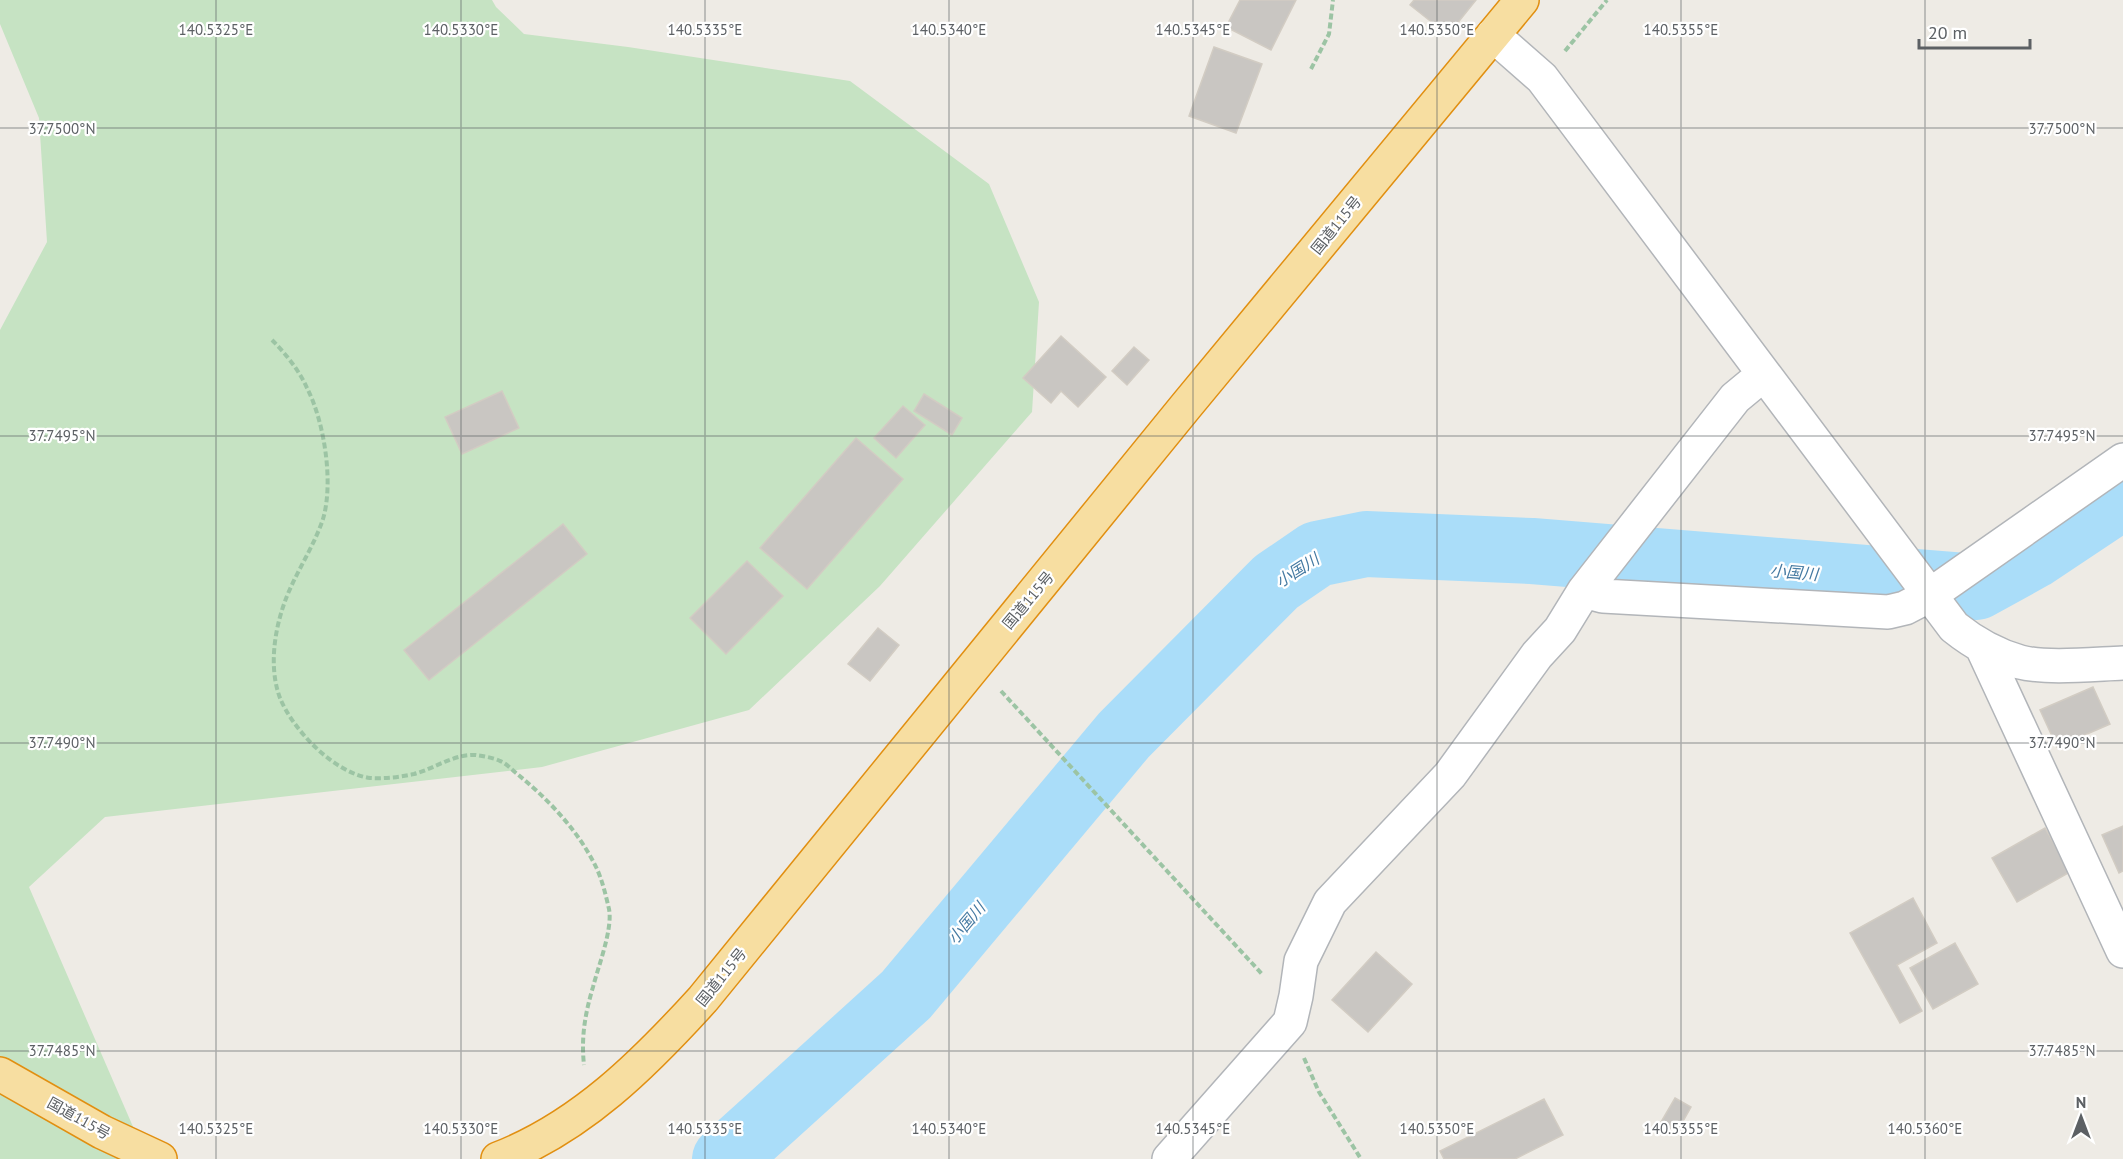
<svg xmlns="http://www.w3.org/2000/svg" width="2123" height="1159" font-family="'PT Sans','Noto Sans JP',sans-serif">
<style>
.green{fill:#c6e3c3}
.lines{fill:none;stroke-linecap:round;stroke-linejoin:round}
.river{stroke:#aaddf9;stroke-width:66}
.building{fill:#c9c6c2;stroke:#d2ccc3;stroke-width:1.5}
.minor-casing{stroke:#b2b5b9;stroke-width:36}
.trunk-casing{stroke:#e18f11;stroke-width:36}
.path{stroke:#9cc4a4;stroke-width:4;stroke-dasharray:6 3;stroke-linecap:butt}
.minor{stroke:#fff;stroke-width:33}
.trunk{stroke:#f7dea1;stroke-width:33}
.ticks{fill:none;stroke:#5c6064;stroke-width:1.5;stroke-opacity:0.45}
.labels{text-anchor:middle;dominant-baseline:central;stroke-width:4.5;stroke-linejoin:round;paint-order:stroke}
.street-label{font-size:15px;fill:#5c6064;stroke:#fff}
.water-label{font-size:16px;font-style:italic;fill:#457aa2;stroke:#fff}
.ticks-label{font-size:15px;text-anchor:middle;fill:#5c6064;stroke:#fff;stroke-width:4.5;stroke-linejoin:round;paint-order:stroke}
</style>
<rect width="100%" height="100%" fill="#eeebe5"/>
<path class="green" d="M0 0H492L496 7 524 34 628 47 850 81 989 184 1039 302 1032 412 880 586 749 710 542 767 105 817 29 887 134 1129 137 1159H0V330L47 242 39 118 0 24Z"/>
<g class="lines">
<path class="river" d="M725 1159 906 995 1124 735 1276 582 1317 554 1366 544 1532 551 1977 587 2033 556 2123 496"/>
</g>
<path class="building" d="M1240 0H1296L1271 50 1226 27Z
M1414 0H1476L1448 35 1410 5Z
M1214 47 1262 64 1236 133 1189 116Z
M1061 336 1106 377 1078 407 1061 391 1051 403 1023 378Z
M1134 347 1149 360 1127 385 1112 371Z
M502 391 519 428 462 454 445 417Z
M924 394 962 418 952 435 914 411Z
M903 406 925 425 896 458 874 438Z
M856 438 903 479 807 589 760 548Z
M563 524 587 554 429 680 404 650Z
M747 561 783 596 726 654 690 618Z
M878 628 899 645 870 681 848 664Z
M2093 687 2110 724 2057 747 2040 710Z
M2123 826V871L2119 873 2102 835Z
M2045 828 2070 872 2017 902 1992 858Z
M1913 898 1937 943 1897 965 1922 1011 1900 1023 1850 933Z
M1955 943 1978 984 1933 1009 1910 968Z
M1376 952 1412 984 1368 1032 1332 1000Z
M1675 1098 1691 1107 1677 1132 1661 1122Z
M1544 1099 1563 1135 1515 1159H1444L1440 1151Z"/>
<g class="lines">
<g class="minor-casing">
<path id="minor" d="M1493 35 1542 78 1954 627C1974 643 1995 655 2020 662 2046 669 2095 664 2123 663
M1584 591 1603 596 1888 612 1905 608 1930 595 2123 460
M1982 647 2123 951
M1169 1159 1290 1022 1296 996 1301 961 1330 902 1450 775 1537 655 1560 630 1584 591 1735 398 1764 374"/>
</g>
<g class="trunk-casing">
<path id="trunk" d="M0 1074 102 1132 160 1159
M498 1159C581 1127 644 1064 703 999L1186 406 1522 0"/>
</g>
<path class="path" d="M1565 51 1607 0
M1311 69 1329 34 1333 0
M272 340C285 353 299 370 307 388 324 421 334 482 323 519 314 546 298 569 287 596 275 626 268 666 280 698 293 730 334 773 370 778 384 779 401 777 414 774 436 768 453 754 476 755 483 756 494 758 500 761 506 763 511 769 516 773 547 798 578 830 596 867 602 879 606 896 609 909 613 929 598 967 593 987 585 1014 581 1037 584 1065
M1001 691 1262 974
M1304 1058 1319 1092 1361 1159"/>
<use href="#minor" class="minor"/>
<use href="#trunk" class="trunk"/>
</g>
<path class="ticks" d="M216 0V1159M461 0V1159M705 0V1159M949 0V1159M1193 0V1159M1437 0V1159M1681 0V1159M1925 0V1159M0 128H2123M0 436H2123M0 743H2123M0 1051H2123"/>
<g class="labels">
<g class="street-label">
<text transform="translate(1336 225) rotate(-51)">国道115号</text>
<text transform="translate(1028 600) rotate(-50)">国道115号</text>
<text transform="translate(721 977) rotate(-51)">国道115号</text>
<text transform="translate(79 1118) rotate(29)">国道115号</text>
</g>
<g class="water-label">
<text transform="translate(1297 570) rotate(-33)">小国川</text>
<text transform="translate(1794 572) rotate(5)">小国川</text>
<text transform="translate(966 923) rotate(-50)">小国川</text>
</g>
</g>
<g class="ticks-label">
<text x="216" y="35">140.5325°E</text>
<text x="461" y="35">140.5330°E</text>
<text x="705" y="35">140.5335°E</text>
<text x="949" y="35">140.5340°E</text>
<text x="1193" y="35">140.5345°E</text>
<text x="1437" y="35">140.5350°E</text>
<text x="1681" y="35">140.5355°E</text>
<text x="62" y="134">37.7500°N</text>
<text x="2062" y="134">37.7500°N</text>
<text x="62" y="441">37.7495°N</text>
<text x="2062" y="441">37.7495°N</text>
<text x="62" y="748">37.7490°N</text>
<text x="2062" y="748">37.7490°N</text>
<text x="62" y="1056">37.7485°N</text>
<text x="2062" y="1056">37.7485°N</text>
<text x="216" y="1134">140.5325°E</text>
<text x="461" y="1134">140.5330°E</text>
<text x="705" y="1134">140.5335°E</text>
<text x="949" y="1134">140.5340°E</text>
<text x="1193" y="1134">140.5345°E</text>
<text x="1437" y="1134">140.5350°E</text>
<text x="1681" y="1134">140.5355°E</text>
<text x="1925" y="1134">140.5360°E</text>
</g>
<g transform="translate(2081 1117)" stroke="#ffffff" stroke-width="4.5" paint-order="stroke">
<path d="M0-4.5L10 22L0 15L-10 22Z" fill="#5c6064"/>
<text y="-9" font-size="16" font-weight="bold" text-anchor="middle" fill="#5c6064">N</text>
</g>
<path d="M1919 39v9h111v-9" fill="none" stroke="#5c6064" stroke-width="3"/>
<text x="1928" y="39" font-size="18" fill="#5c6064" stroke="#ffffff" stroke-width="4.5" paint-order="stroke">20 m</text>
</svg>
